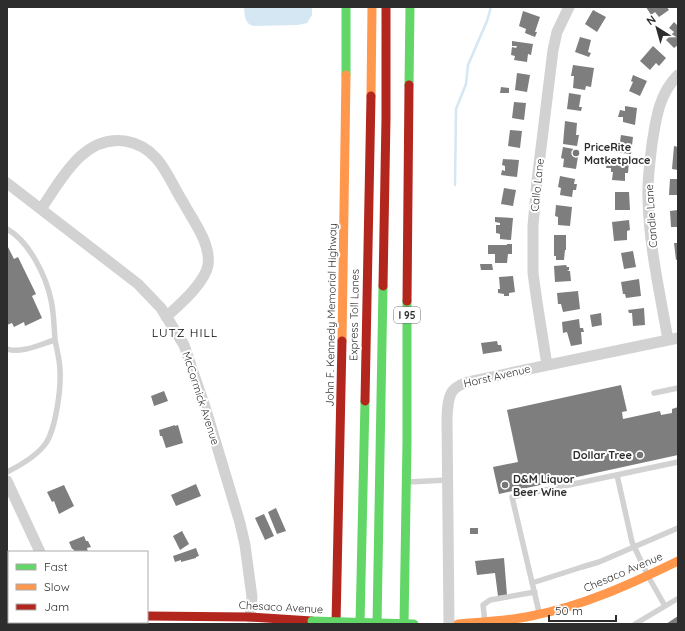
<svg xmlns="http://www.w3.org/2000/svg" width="685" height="631" font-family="Quicksand,sans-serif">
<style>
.water{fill:#d5e7f3}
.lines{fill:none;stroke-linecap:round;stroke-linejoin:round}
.stream{stroke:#d5e7f3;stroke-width:2.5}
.building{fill:#7e7e7e}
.lane{stroke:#d2d2d2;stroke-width:5.5}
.street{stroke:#d2d2d2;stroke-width:11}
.fast{stroke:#63d668;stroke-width:9}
.slow{stroke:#ff974d;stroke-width:9}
.jam{stroke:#b3261e;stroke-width:9}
.fast-bridge{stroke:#63d668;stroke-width:9}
.poi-dot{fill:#767676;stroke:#fff;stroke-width:1.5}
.labels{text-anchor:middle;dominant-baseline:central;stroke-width:4;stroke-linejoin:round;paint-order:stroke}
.shield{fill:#fff;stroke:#6c6c6c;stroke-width:1}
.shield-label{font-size:10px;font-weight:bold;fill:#2d2d2d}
.poi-label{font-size:11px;font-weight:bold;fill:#2d2d2d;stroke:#fff;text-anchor:start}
.street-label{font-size:11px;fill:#2d2d2d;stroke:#fff}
.neighbourhood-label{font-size:12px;letter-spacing:1px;fill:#000;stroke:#fff}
</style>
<rect width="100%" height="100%" fill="#fff"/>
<path class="water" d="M244 7H312V15L307 23 298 25 253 26C244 23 245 15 244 7Z"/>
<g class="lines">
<path class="stream" d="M455 185 456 109 466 84 468 65 487 21 491 7"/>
</g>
<path class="building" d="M646 7H667L669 10 659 17 655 12 651 15Z
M593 10 606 17 597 32 585 24Z
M523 11 540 17 535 32H537L535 37 525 33 526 29 519 26Z
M674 22 678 26V45L674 48 666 40 674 32 669 28Z
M580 37 591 40 588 52 591 53 589 57 575 52Z
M512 41 533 44 531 55 528 54 527 62 514 60 515 56 511 55 512 47 516 48 517 46H512Z
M653 46 666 58 659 66 656 63 650 70 640 61Z
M573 65 594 68 591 87 586 86 585 90 573 88 574 76H571Z
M517 73 530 75 527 92 515 90Z
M633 75 647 81 640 96 629 91 633 82 631 81Z
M501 87 509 88V93H500Z
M569 93 581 95 579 107H582L581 111 567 109Z
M514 102 526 103 524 120 512 118Z
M625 106 637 108 635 125 623 122V117H618L620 110 625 111Z
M565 121 577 123 576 135H579L577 146 563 144Z
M510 130 522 131 520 148 508 146Z
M621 135 633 137 631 154 614 152V147L619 148Z
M674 146 678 147V170L672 169Z
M563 147 579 150 576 169 563 167 564 159 561 158Z
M503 159 519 160 517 177 501 175 502 170 505 171V166L502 165Z
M607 161 629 162 628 173H625V181L612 180 613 172H611V168H606Z
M560 176 575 179 574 184H577L576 190H573L572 197 560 195 561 188 558 187Z
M670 179H678V195H669Z
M504 188 516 190 513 206 501 204Z
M615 192H629L630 210H615Z
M556 205 572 207 570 226 558 225V217L555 216Z
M678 210V227H671L670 211Z
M495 217 513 218 511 240 500 239V234L496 233V225H500V223L495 222Z
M629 220 630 230 627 231V240L614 241 612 222Z
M554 235H566V250H565L564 260H556V256H554Z
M674 243H678V259L676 260Z
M507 244H512V254H508L507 263H495V254H488V245H507Z
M7 245 14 259 18 257 36 294 32 296 42 318 25 326 24 322 14 327 12 323 7 325Z
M633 251 636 267 624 269 621 253Z
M480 264H492L493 270H481Z
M566 265 567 267H569V270L567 271H570L571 281 555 282 554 266Z
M513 276 515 292 509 293V296H504V294L498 293V289H500L499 277Z
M639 279 641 296 626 298 625 294H623L621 282Z
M578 291 580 309 563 312 561 304H558L557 293Z
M644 308 645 325 633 326 632 313H629L628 310Z
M601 313 602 325 592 327 590 315Z
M579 319 580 328H583L584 332H581L582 344 571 346 567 332 563 333 562 322Z
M497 341 498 345H501L502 351 483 354 481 343Z
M621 385 627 411 622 412 623 419 660 411 661 415 672 413V409L678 407V455L499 494 493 467 518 462 507 410Z
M164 391 168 401 154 406 151 396Z
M175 425V426L178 425 183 443 166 448 162 436H160L159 430Z
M196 484 201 496 176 506 171 495Z
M64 485 74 506 59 514 54 501 52 502 47 492Z
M276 508 286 531 277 534 268 512Z
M264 514 274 536 265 540 255 518Z
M470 528H478V534H470Z
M182 531 189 544 180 550 173 536Z
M84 536 86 541H88L91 547 87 548 88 552H75L73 549H72L69 542Z
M196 548 199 556 196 557V558L181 562V560L175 562 173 556Z
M504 558 507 595 498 596 495 573 477 575 475 561Z
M678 616V624H666Z"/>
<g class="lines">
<path class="lane" d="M7 229C29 241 46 276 51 300 54 313 54 327 55 340 41 344 21 354 7 349
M654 393 678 388
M7 472C21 465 37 456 46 443 56 428 61 388 60 371 60 361 57 350 55 340
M617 475 632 542 648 576 665 606
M408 482 448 480
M532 583 582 567 599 562 678 528
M539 612 512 497 678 462
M485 622 483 605 490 600 535 592
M635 624 677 599"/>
<path class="street" d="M7 183 138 284 161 308 184 345 206 410 240 523 245 545 252 597 250 617
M41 209C61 180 83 135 125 141 137 143 148 149 156 158 167 170 174 188 183 202 193 221 211 243 208 265 205 283 179 305 166 317
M668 340C660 293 649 246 648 199 647 180 650 162 652 144 656 118 659 94 678 75
M547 365 537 302 533 273V226L537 181 553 50 557 32 569 7
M7 481 40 552
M449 624 447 418C448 396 449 386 472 381L678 338"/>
<path class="fast" d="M346 75V7
M409 85 410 7
M26 624 36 622
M360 624 365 401
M377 624 383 286
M404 624 407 441V301"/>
<path class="slow" d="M371 96 372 7
M342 341 346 75
M458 624C482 622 507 621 531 616 583 606 631 584 678 561"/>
<path class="jam" d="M383 286 386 118V7
M407 301 409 85
M365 401 371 96
M147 616 250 617 312 621
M336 624 342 341"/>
<path class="fast-bridge" d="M312 621 414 624"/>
</g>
<g class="poi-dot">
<circle cx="576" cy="153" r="4"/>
<circle cx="640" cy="455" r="4"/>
<circle cx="505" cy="485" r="4"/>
</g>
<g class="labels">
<rect class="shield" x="394" y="307" width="26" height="16" rx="3"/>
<g class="shield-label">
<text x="407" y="315">I 95</text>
</g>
<g class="poi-label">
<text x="584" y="147">PriceRite<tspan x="584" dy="13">Matketplace</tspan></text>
<text x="632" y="455" text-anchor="end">Dollar Tree</text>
<text x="513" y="479">D&amp;M Liquor<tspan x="513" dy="13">Beer Wine</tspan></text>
</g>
<g class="street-label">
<text transform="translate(537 185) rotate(-84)">Callo Lane</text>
<text transform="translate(651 216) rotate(-94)">Candle Lane</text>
<text transform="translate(331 315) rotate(-89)">John F. Kennedy Memorial Highway</text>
<text transform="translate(354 315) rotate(-89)">Express Toll Lanes</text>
<text transform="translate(497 376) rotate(-13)">Horst Avenue</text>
<text transform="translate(201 398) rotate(72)">McCormick Avenue</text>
<text transform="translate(623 572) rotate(-23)">Chesaco Avenue</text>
<text transform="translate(281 607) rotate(3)">Chesaco Avenue</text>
</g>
<g class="neighbourhood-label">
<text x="185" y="332">LUTZ HILL</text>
</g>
</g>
<rect width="685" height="631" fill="none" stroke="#2d2d2d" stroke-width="16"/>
<rect x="8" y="551" width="140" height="72" fill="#ffffff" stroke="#ababab"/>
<rect x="16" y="564" width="20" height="6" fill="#63d668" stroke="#ababab"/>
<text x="44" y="571" font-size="12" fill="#2d2d2d">Fast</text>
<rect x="16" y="584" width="20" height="6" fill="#ff974d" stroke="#ababab"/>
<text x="44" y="591" font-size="12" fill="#2d2d2d">Slow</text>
<rect x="16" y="604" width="20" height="6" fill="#b3261e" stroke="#ababab"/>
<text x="44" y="611" font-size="12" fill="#2d2d2d">Jam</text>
<g transform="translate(657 28) rotate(323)" stroke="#ffffff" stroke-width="3" paint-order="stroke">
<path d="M0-3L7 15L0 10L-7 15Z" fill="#2d2d2d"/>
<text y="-6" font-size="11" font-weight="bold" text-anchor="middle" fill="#2d2d2d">N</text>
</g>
<path d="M549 615v6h67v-6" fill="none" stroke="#2d2d2d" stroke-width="2"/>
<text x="555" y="615" font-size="12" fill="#2d2d2d" stroke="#ffffff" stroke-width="3" paint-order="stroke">50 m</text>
</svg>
